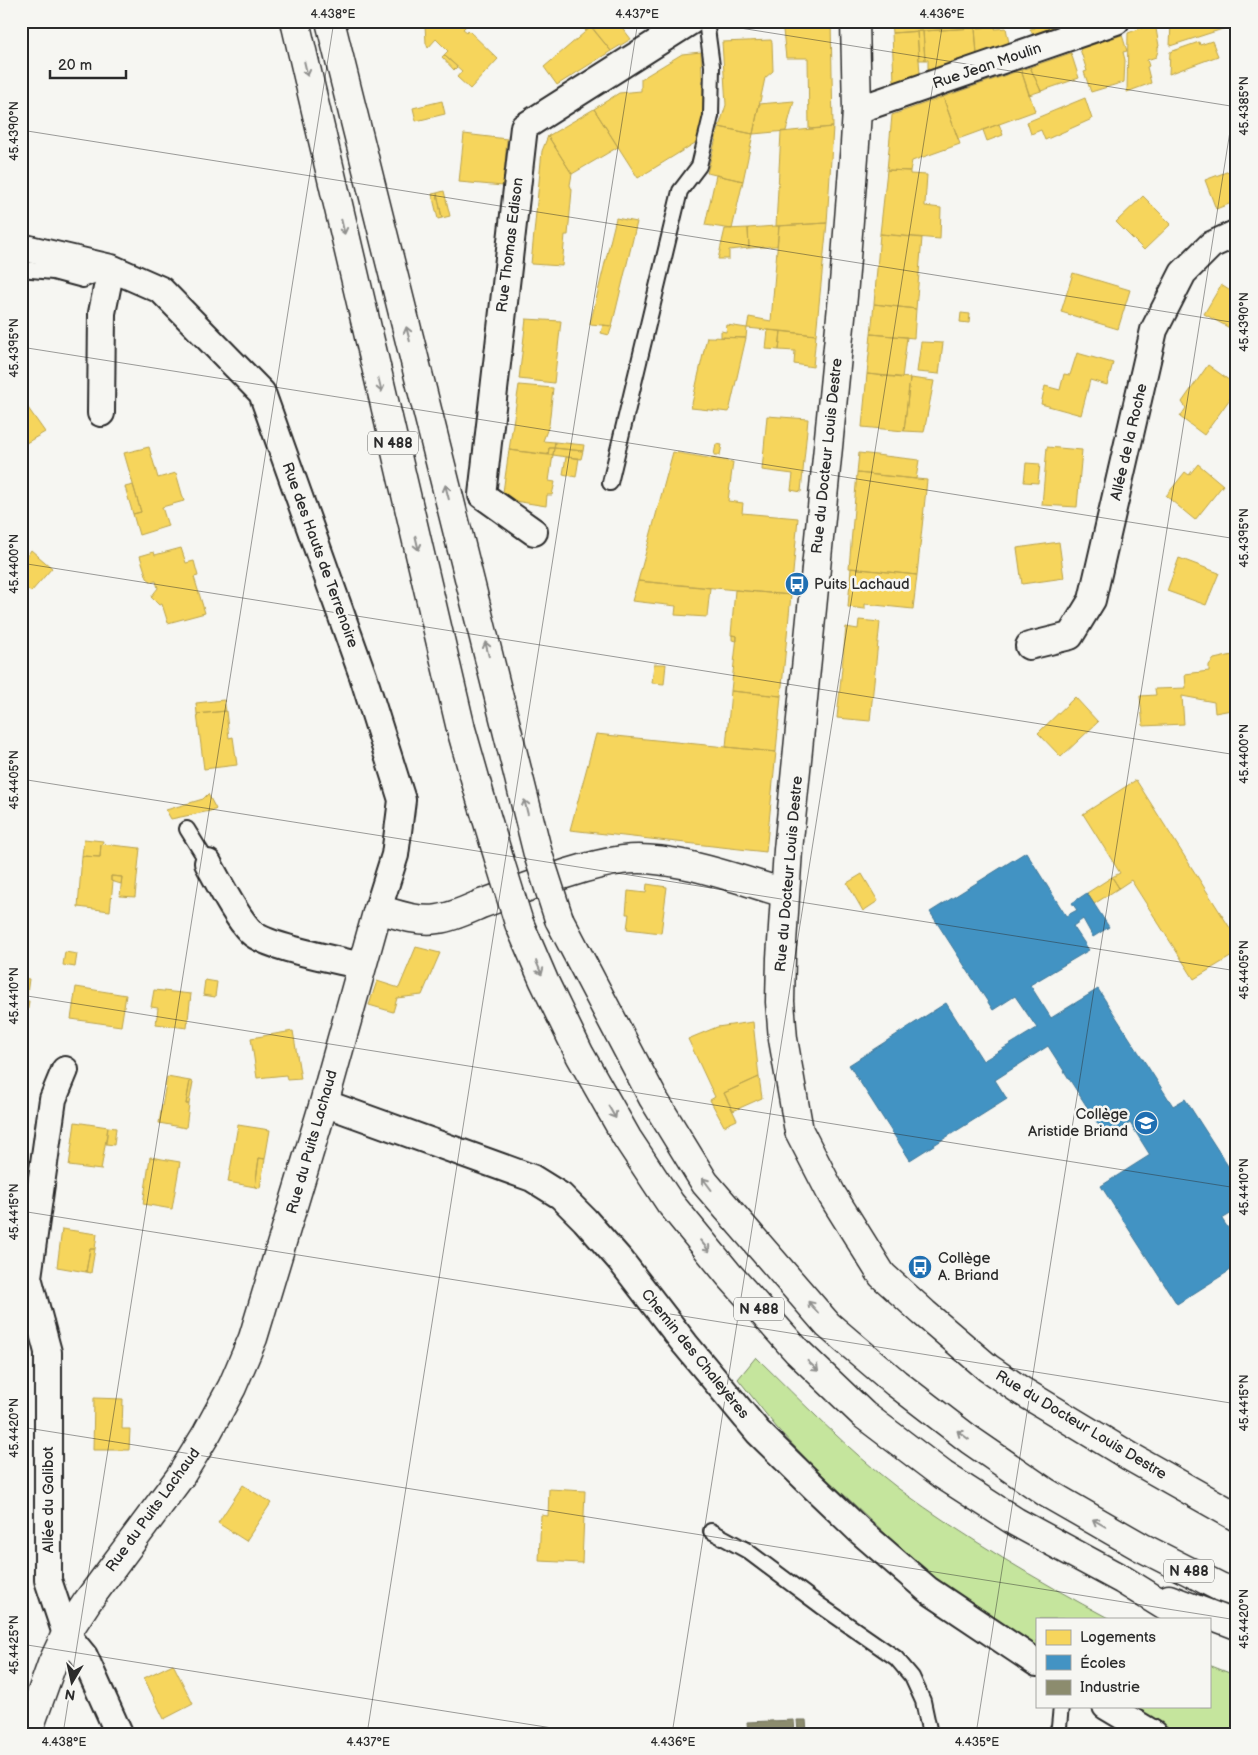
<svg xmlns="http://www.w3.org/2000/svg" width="1258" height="1755" font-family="'Balsamiq Sans',sans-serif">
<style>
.green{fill:#c5e59d;stroke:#788864}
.homes{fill:#f6d55c;stroke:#b9a24d}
.schools{fill:#4393c3;stroke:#3c7495}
.industry{fill:#8c8c6e;stroke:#6f6f5a}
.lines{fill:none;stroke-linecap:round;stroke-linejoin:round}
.lane-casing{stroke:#2b2b2b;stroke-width:18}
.street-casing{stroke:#2b2b2b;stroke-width:30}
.secondary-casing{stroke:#2b2b2b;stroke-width:31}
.highway-casing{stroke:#2b2b2b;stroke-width:31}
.lane{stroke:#f6f6f2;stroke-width:14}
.street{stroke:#f6f6f2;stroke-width:26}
.secondary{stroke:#f6f6f2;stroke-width:28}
.highway{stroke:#f6f6f2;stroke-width:28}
.highway-bridge-casing{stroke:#2b2b2b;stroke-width:31;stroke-linecap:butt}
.highway-bridge{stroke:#f6f6f2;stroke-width:28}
.oneway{stroke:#90908e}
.ticks{fill:none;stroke:#2b2b2b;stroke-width:1;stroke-opacity:0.45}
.labels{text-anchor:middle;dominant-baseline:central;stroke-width:5;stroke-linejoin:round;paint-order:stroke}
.shield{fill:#f6f6f2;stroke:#686867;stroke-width:1}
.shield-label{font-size:14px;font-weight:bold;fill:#2b2b2b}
.street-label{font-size:15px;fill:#2b2b2b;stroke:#f6f6f2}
.poi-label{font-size:15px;fill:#2b2b2b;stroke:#f6f6f2;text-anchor:start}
.neatline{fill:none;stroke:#2b2b2b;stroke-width:2}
.ticks-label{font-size:12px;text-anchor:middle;fill:#2b2b2b}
</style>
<rect width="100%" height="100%" fill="#f6f6f2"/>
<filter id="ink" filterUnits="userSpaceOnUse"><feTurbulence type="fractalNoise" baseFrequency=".02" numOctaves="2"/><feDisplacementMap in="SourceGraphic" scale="10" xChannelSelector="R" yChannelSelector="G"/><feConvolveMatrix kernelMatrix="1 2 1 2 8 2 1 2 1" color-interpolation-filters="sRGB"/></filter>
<g filter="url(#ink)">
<path class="green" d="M756 1357C802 1402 848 1450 899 1489 966 1538 1037 1580 1110 1619H1037V1647L957 1595 916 1562 811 1464 777 1428 738 1379Z
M1209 1665 1237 1676V1734H1179L1132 1706H1209Z"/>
<path class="homes" d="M429 21H471L463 29 467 32 468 30 498 59 470 89 457 77 462 71 444 55 448 51 436 39 428 48 426 43 425 25Z
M573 21H587L591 27 586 31 582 26 579 29Z
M587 21H617L631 39 611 51Z
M782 21H831L833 127 809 129 808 58H786Z
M891 21H940L941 30 892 33Z
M953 21H974L975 28 941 30 940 26Z
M974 21H994L996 27 975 28Z
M1034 21H1065V23L1033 35 1030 29 1035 28Z
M1171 21H1230L1232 26 1170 46Z
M1155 23 1159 46 1158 47V51L1156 57 1147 60 1149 66 1147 67 1151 83 1127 92 1128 33Z
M591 27 611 51 557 85 544 67Z
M996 27 995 29 1006 28 1009 43 977 55 975 28Z
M975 28 977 55 928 71V60H925L923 31Z
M917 31H923L925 60H919Z
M917 31 920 74 894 82 892 33Z
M1122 35 1127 51 1123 52 1125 60 1124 82 1091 92 1084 72 1087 71 1080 49Z
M771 40 772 42 773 71 765 78 753 134 719 127 726 105 722 42Z
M1212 41 1218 56 1169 74 1170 52 1199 42 1200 45Z
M701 52 704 128 695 143 638 178 594 109 619 93 641 91V79L682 54Z
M1071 53 1079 78 1041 91 1030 67Z
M444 55 457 67 454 70 442 57Z
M1030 67 1041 91 1029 95 1021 70Z
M1021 70 1035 111 958 139 943 97Z
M943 97 960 144 912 161 910 171 887 170 892 115Z
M1085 98 1092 119 1045 140 1041 130 1031 134 1027 122Z
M442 101 445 114 416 121 413 108Z
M794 101 786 131 753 134 759 104Z
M594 109 618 147 572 174 548 136Z
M999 124 1003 135 987 141 983 130Z
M719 127 753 134 743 181 707 173Z
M833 127 827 223 776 226 781 132Z
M464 134 507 139 503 186 459 182Z
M548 136 572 174 570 185 572 190 568 235H565L562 266 531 264 542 151Z
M1237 168V201L1216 209 1205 180Z
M887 170 910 171V174L927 175 925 204V206L941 208 940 239 880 234Z
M716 175 743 181 732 229 705 225Z
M444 191 450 216 442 218 437 193Z
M437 193 442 218 438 219 432 194Z
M1143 196 1171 224 1144 250 1116 222Z
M616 218 637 222 612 326 590 324Z
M827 223 816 335 747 328 749 317 771 321 779 226Z
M776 226H779L777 246 749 248 748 228Z
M748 228 749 248 729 250V259H718L725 229Z
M880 234 922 238 916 309 874 304Z
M1073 273 1130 290 1118 329 1061 312Z
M1221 285 1237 295V332L1204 314Z
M874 304 916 309 914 338 871 334Z
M961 313 970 314 969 323 960 322Z
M526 319 561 321 554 383 519 379Z
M603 325 612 326 609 335 601 333Z
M727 325 747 328 746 338 721 337V331L726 332Z
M768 330 781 331 779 350 766 349Z
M781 331 816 335 813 367 794 364 795 351 779 350Z
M871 334 907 337 902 378 867 374Z
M707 337 746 338 729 412 691 408Z
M921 342 943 343 939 374 917 372Z
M1077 353 1113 363 1107 385 1090 380 1081 415 1041 404 1045 386 1060 390 1064 374 1070 375Z
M1208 365 1237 386V389L1204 435 1180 417 1186 408 1182 402Z
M867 374 910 378 904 431 862 427Z
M910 378 934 381 924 432 904 431Z
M519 385 553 388 549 425 543 441 555 442 554 448H549L548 455 509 450Z
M21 398 45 432 21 446Z
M767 416 808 419 801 492 791 490 793 474 762 470Z
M555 442 584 445 583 451 554 448Z
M716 444 722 445 720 455H714Z
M149 447 158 478 176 473 184 501 162 507 168 526 139 535 133 514 141 512 124 453Z
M1047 447 1082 450 1077 507 1042 505Z
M549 448H554L553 455H548Z
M554 448 583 451 581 459 553 455Z
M509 450 553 455 549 481 555 482 552 495H547L546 506 502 499Z
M673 452 733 462 728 501 743 503 742 513 798 518 791 595 638 581Z
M859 453 919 460 916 479 857 473Z
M566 457 579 458 576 477 563 474Z
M1026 463 1040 464 1038 483 1024 482Z
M1198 464 1223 485 1195 520 1166 496 1185 472 1189 475Z
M857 473 927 480 917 575 849 568Z
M133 485 141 512 133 514 125 487Z
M1059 542 1064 578 1022 584 1017 548Z
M181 548 186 563 194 561 198 576 194 577 205 613 168 623 162 604 159 605 151 597 158 588 156 581 152 582 147 578 140 556 154 552 155 555Z
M31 550 52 568 31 592 21 584V552L27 556Z
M1179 558 1219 573 1206 605 1167 591Z
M851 568 917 575 913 609 865 604V609L848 607Z
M638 581 710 588 707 617 675 615 676 606 632 601Z
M735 590 791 595 781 696 731 691 737 636 731 635Z
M859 620 880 622 870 721 837 718 846 627 858 629Z
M732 635 737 636V641L732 640Z
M1237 654V709L1215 713 1214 702 1182 696 1184 724 1143 726 1140 696 1156 695 1155 689 1186 688 1185 674 1209 671V665L1214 659Z
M654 664H666L664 684 652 683Z
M731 691 781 696 776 752 726 747Z
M1075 697 1098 722 1061 757 1038 733Z
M224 700 226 711 197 714 196 703Z
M226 711 229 738 233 737 237 765 204 769 197 714Z
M596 734 776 752 766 852 570 830Z
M1136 780 1237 939V953L1194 979 1131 880 1119 888 1112 877 1120 873 1083 814Z
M208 794 216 809 215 810 171 819 166 810 203 799Z
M84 839 103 841 102 845 101 844 100 857 82 856Z
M101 844 140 848 135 897 120 896 122 877 111 876V881L113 882 110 911 78 907 82 856 100 857Z
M862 874 878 901 863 911 847 883Z
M111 876 122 877 121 884 111 881Z
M1112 877 1119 888 1094 904 1087 893Z
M647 884 667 887 661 933 627 929 629 914H626L628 891 646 893Z
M416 947 440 953 422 995 397 998 393 1012 369 1005 377 981 399 988Z
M65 952 77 954 75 967 63 965Z
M21 978 29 979 26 1001H29L25 1029H21Z
M205 980 217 982 215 997 203 995Z
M76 987 126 995 121 1026 71 1019Z
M154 990 191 994 187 1028 156 1024 158 1008 151 1007Z
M753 1022 759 1077 724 1093 737 1120 724 1126 710 1100 715 1097 688 1039 717 1027Z
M293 1031 301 1079 287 1080 286 1075 257 1078 251 1038Z
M167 1077 190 1081 186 1104H189L186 1128 159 1123Z
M759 1077 762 1098 733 1111 724 1093Z
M190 1081 193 1082 189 1104H186Z
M75 1122 108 1127 101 1170 69 1166Z
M238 1125 270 1130 265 1159 259 1158 255 1187 228 1182Z
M108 1127 116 1128 114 1145 106 1144Z
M150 1157 180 1162 172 1209 143 1204Z
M259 1158 265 1159 260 1188 255 1187Z
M62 1229 97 1234 95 1249H90L86 1272 57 1267Z
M90 1249H95L91 1273 86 1272Z
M94 1398 123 1399 122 1429H130L129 1450H93Z
M243 1485 271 1503 246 1541 218 1523Z
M549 1489 585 1491 582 1563 539 1561 541 1515 548 1516Z
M173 1664 193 1704 164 1719 144 1678Z"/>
<path class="schools" d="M1026 852 1066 916 1077 910 1072 903 1087 893 1109 927 1093 937 1083 919 1073 926 1089 950 1030 985 1051 1018 1098 989 1173 1106 1185 1099 1237 1180V1210L1222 1219 1237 1242V1266L1177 1304 1101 1186 1150 1155 1130 1123 1107 1138 1048 1046 995 1080 1007 1099 910 1160 849 1065 946 1003 983 1061 1037 1028 1015 996 993 1010 930 912Z"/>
<path class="industry" d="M794 1720 795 1734H748L747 1722Z
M797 1720H806L807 1732H798Z"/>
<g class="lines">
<g class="lane-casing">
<path id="lane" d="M21 269 53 272 83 280 108 270
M610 483 680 191 699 166 711 116 712 66 706 21
M187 829 208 863
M711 1531 746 1550 821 1606 896 1658 912 1677 923 1701 930 1734
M1056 1734 1059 1727 1061 1706"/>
</g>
<g class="street-casing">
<path id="street" d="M857 110 1116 21
M21 247 111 268 161 290 262 393 363 676 402 800 395 855 378 909
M101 413 102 313 111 268
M534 532 482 495 524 127 691 21
M1029 646 1070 636 1092 600 1154 330 1183 273 1211 245 1237 233
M208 863C219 883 236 917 251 932 265 947 339 960 362 966
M65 1070 53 1099 28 1277 48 1352V1580L66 1634 84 1656 119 1734
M324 1103 532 1178 561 1196 585 1220 621 1261 685 1344 758 1432 814 1487 861 1532 928 1590 1037 1663
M1106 1706 1153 1734"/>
</g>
<g class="secondary-casing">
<path id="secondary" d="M855 21 857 110 855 144 843 296 788 850 781 958 780 1002 783 1039 799 1131 832 1195 882 1275 924 1313 988 1368 1020 1390 1129 1456 1237 1517
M27 1734 52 1664 66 1634 87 1602 180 1477 207 1433 232 1387 253 1338 324 1103 378 909C398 915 418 922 438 919 453 917 467 910 481 904 524 889 578 866 622 860 669 853 739 880 785 893"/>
</g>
<g class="highway-casing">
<path id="highway" d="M295 21 461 729 480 796 500 862
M330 21 538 854
M559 919 653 1098 705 1183 828 1325 896 1383 970 1440 1047 1493 1141 1547 1220 1587 1237 1593
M519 923 544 981 580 1055 627 1138 670 1203 729 1275 797 1351 864 1415 943 1475 1016 1522 1123 1580 1186 1619
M1169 1599 1237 1625"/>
</g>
<use href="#lane" class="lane"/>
<use href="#street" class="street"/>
<use href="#secondary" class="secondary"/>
<use href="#highway" class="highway"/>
<g class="highway-bridge-casing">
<path id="highway-bridge" d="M538 854 559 919
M500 862 519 923"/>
</g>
<use href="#highway-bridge" class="highway-bridge"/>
</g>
<defs><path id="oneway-shaft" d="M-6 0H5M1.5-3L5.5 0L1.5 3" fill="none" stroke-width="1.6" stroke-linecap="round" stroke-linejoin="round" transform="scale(1.25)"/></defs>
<g class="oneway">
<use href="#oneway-shaft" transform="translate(306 69) rotate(77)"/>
<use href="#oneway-shaft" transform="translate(343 227) rotate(77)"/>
<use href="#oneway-shaft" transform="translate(408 334) rotate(-104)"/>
<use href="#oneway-shaft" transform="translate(380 385) rotate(77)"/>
<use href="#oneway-shaft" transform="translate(447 492) rotate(-104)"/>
<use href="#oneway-shaft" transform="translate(417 543) rotate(77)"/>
<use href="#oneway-shaft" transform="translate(487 649) rotate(-104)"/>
<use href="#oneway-shaft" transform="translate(526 807) rotate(-104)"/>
<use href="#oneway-shaft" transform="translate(539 968) rotate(67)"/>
<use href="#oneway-shaft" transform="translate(612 1112) rotate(60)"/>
<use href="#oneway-shaft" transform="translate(707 1184) rotate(-127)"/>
<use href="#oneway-shaft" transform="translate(705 1246) rotate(50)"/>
<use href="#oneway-shaft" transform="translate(813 1307) rotate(-131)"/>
<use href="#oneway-shaft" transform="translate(813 1366) rotate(43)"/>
<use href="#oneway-shaft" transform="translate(963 1435) rotate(-143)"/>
<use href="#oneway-shaft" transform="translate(1099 1523) rotate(-150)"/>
</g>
</g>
<path class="ticks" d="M696 21 1237 107M21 75 30 21M21 130 1237 323M21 347 1237 539M21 563 1237 755M21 779 1237 971M21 995 1237 1188M21 1211 1237 1404M21 1427 1237 1620M21 1644 590 1734M63 1734 334 21M367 1734 638 21M672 1734 943 21M976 1734 1237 87"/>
<defs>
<g id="bus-disc" transform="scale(1.25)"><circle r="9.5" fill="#1f6fb2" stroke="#f6f6f2"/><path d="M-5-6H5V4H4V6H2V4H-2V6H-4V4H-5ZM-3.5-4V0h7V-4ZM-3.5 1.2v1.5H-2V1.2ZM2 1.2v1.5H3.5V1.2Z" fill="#fff"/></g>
<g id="school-disc" transform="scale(1.25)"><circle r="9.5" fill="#1f6fb2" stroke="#f6f6f2"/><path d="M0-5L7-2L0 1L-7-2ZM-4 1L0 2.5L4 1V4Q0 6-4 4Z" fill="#fff"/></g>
</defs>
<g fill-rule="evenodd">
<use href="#bus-disc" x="797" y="584"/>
<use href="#school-disc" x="1146" y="1123"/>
<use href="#bus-disc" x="920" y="1267"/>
</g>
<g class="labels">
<g class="shield">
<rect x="368" y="431.5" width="50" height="23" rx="4"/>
<rect x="734" y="1297.5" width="50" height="23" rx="4"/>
<rect x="1164" y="1559.5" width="50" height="23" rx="4"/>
</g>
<g class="shield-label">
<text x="393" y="443">N 488</text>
<text x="759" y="1309">N 488</text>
<text x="1189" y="1571">N 488</text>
</g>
<g class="street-label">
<text transform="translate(987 66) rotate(-19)">Rue Jean Moulin</text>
<text transform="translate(510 245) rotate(-83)">Rue Thomas Edison</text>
<text transform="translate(1129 442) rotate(-77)">Allée de la Roche</text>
<text transform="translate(827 456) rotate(-84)">Rue du Docteur Louis Destre</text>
<text transform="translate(320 555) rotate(70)">Rue des Hauts de Terrenoire</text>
<text transform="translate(789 874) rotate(-85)">Rue du Docteur Louis Destre</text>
<text transform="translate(312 1142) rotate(-74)">Rue du Puits Lachaud</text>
<text transform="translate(695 1354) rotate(51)">Chemin des Chaleyères</text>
<text transform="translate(1081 1425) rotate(31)">Rue du Docteur Louis Destre</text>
<text transform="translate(48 1500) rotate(-90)">Allée du Galibot</text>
<text transform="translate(153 1510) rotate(-54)">Rue du Puits Lachaud</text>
</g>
<g class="poi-label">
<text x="814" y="584">Puits Lachaud</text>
<text x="1128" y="1114" text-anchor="end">Collège<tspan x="1128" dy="17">Aristide Briand</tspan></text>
<text x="938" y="1258">Collège<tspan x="938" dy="17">A. Briand</tspan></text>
</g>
</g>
<rect width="1258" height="1755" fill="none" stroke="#f6f6f2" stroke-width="55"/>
<rect x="1036" y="1618" width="175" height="90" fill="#f6f6f2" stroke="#a5a5a2"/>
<rect x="1046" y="1630" width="25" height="15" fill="#f6d55c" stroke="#a5a5a2"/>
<text x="1080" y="1642" font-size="15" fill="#2b2b2b">Logements</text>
<rect x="1046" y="1655" width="25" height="15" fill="#4393c3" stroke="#a5a5a2"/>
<text x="1080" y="1668" font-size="15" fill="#2b2b2b">Écoles</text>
<rect x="1046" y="1680" width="25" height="15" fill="#8c8c6e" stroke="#a5a5a2"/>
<text x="1080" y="1692" font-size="15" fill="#2b2b2b">Industrie</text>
<g transform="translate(72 1682) rotate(189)" stroke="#f6f6f2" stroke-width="4" paint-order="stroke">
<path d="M0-4L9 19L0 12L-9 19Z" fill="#2b2b2b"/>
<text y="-8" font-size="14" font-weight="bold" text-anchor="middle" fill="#2b2b2b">N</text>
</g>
<path d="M50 70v8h76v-8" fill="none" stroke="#2b2b2b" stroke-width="2.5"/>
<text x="58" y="70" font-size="15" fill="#2b2b2b" stroke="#f6f6f2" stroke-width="4" paint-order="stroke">20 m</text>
<rect x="28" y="28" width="1202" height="1700" class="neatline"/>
<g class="ticks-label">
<text x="333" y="18">4.438°E</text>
<text x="637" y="18">4.437°E</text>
<text x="942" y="18">4.436°E</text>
<text transform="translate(1244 106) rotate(-90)" y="4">45.4385°N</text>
<text transform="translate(14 131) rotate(-90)" y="4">45.4390°N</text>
<text transform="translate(1244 322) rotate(-90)" y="4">45.4390°N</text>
<text transform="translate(14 348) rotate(-90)" y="4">45.4395°N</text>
<text transform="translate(1244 538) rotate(-90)" y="4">45.4395°N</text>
<text transform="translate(14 564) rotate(-90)" y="4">45.4400°N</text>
<text transform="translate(1244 754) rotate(-90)" y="4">45.4400°N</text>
<text transform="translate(14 780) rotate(-90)" y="4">45.4405°N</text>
<text transform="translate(1244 970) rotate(-90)" y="4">45.4405°N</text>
<text transform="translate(14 996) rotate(-90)" y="4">45.4410°N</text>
<text transform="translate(1244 1187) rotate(-90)" y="4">45.4410°N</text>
<text transform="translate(14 1212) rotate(-90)" y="4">45.4415°N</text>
<text transform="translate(1244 1403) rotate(-90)" y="4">45.4415°N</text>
<text transform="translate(14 1428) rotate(-90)" y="4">45.4420°N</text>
<text transform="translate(1244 1619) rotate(-90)" y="4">45.4420°N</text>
<text transform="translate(14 1645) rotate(-90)" y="4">45.4425°N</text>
<text x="64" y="1746">4.438°E</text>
<text x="368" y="1746">4.437°E</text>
<text x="673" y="1746">4.436°E</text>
<text x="977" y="1746">4.435°E</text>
</g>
</svg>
